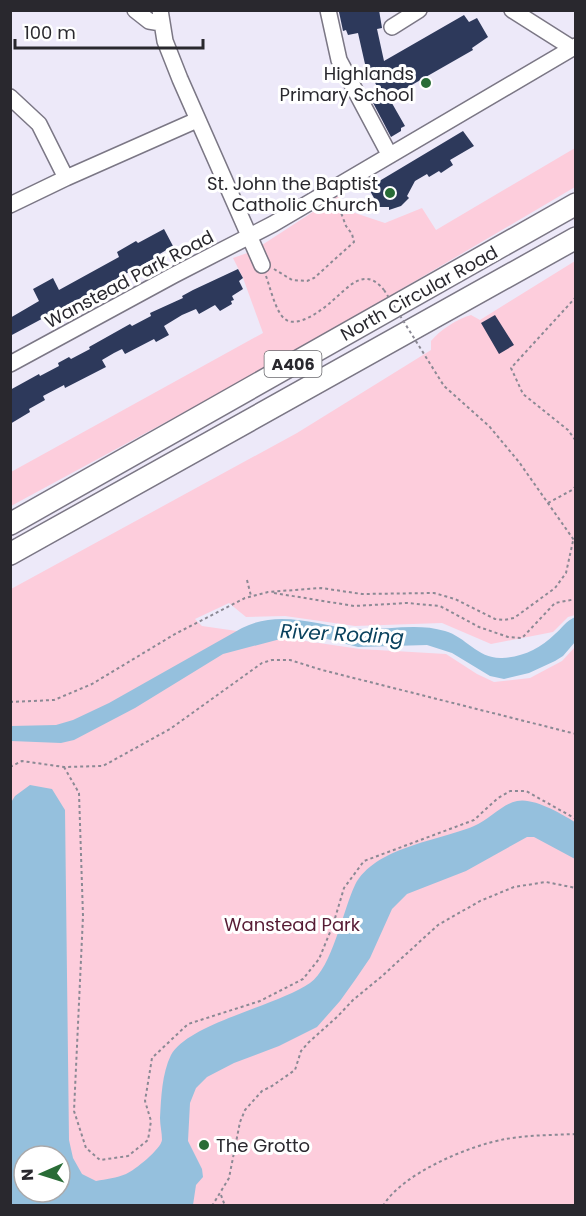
<svg xmlns="http://www.w3.org/2000/svg" width="586" height="1216" font-family="Poppins,sans-serif">
<style>
.green{fill:#fdcddc;fill-rule:evenodd}
.water{fill:#95c0dd;fill-rule:evenodd}
.building{fill:#2d395b}
.lines{fill:none;stroke-linecap:round;stroke-linejoin:round}
.minor-casing{stroke:#7b7785;stroke-width:18}
.highway-casing{stroke:#7b7785;stroke-width:24}
.path{stroke:#8b8994;stroke-width:2;stroke-dasharray:3 3;stroke-linecap:butt}
.minor{stroke:#fff;stroke-width:15}
.highway{stroke:#fff;stroke-width:21}
.path-bridge{stroke:#8b8994;stroke-width:2;stroke-dasharray:3 3;stroke-linecap:butt}
.poi-dot{fill:#296c36;stroke:#fff;stroke-width:2}
.labels{text-anchor:middle;dominant-baseline:central;stroke-width:6;stroke-linejoin:round;paint-order:stroke}
.shield{fill:#fff;stroke:#69686d;stroke-width:1.5}
.shield-label{font-size:16px;font-weight:bold;fill:#29282e}
.poi-label{font-size:18px;fill:#29282e;stroke:#fff;text-anchor:end}
.street-label{font-size:18px;fill:#29282e;stroke:#fff}
.park-label{font-size:18px;fill:#561b34;stroke:#fff}
.water-label{font-size:20px;font-style:italic;fill:#0a425e;stroke:#fff}
</style>
<rect width="100%" height="100%" fill="#ede9f9"/>
<path class="green" d="M575 148V187L286 357 11 506V472L263 333 243 278 233 258 250 252 263 250 262 245 339 195 347 214 355 213 385 223 422 208 436 230Z
M575 261V615L568 617 553 632 491 644 442 623 355 626 285 616 246 617 229 603 195 619 202 626 360 649 446 654 477 674 494 682 530 678 562 661 575 647V1205L11 1206V589L297 433 431 350V341C440 330 457 319 471 315L480 320ZM24 1156H60V1192H24Z"/>
<path class="water" d="M575 617V642L563 656 555 661 529 673 504 679 490 676 452 653 427 645 358 647 323 638 288 637 223 654 135 708 74 740 61 743 11 741V726L56 725 73 720 109 703 242 628C280 609 315 625 354 629 384 631 416 622 445 631 466 637 478 659 502 658 522 657 540 649 555 634 562 628 566 621 575 617Z
M30 785 52 789 65 810 69 1140 73 1158 82 1174 96 1181C106 1179 117 1178 126 1174 135 1170 161 1149 162 1140 162 1133 160 1125 160 1118 161 1098 162 1073 171 1055 189 1023 277 1006 310 983 332 968 343 910 355 885 375 847 438 841 474 826 489 820 502 804 517 801 533 797 562 814 575 822V859L534 837H527L466 871 407 894 392 909 370 958 355 980 340 1001 317 1027 279 1046 234 1063 207 1077 196 1088 190 1103 188 1141 202 1169 203 1177 196 1185 193 1205H11L10 804 15 796ZM24 1156H60V1192H24Z"/>
<path class="building" d="M346 10H379L382 28 377 29 384 61 464 15 469 22 477 18 488 37 472 48 473 50 389 98 405 126 401 128V131L391 137 370 97 380 92 365 64 358 33 348 35 346 30 343 31 339 12Z
M463 131 474 146 450 160 453 165 441 173 439 171 429 177 427 174 415 181 407 196 409 198 401 206 389 210V207H379L369 189 377 185 376 183Z
M164 229 173 246 158 255 159 256 10 336V318L39 301 33 289 53 278 59 290 119 257 117 252 136 241 138 243Z
M238 269 243 278 239 281 243 289 232 296 234 300 231 301 232 304 220 311 215 305 199 314 196 309 182 315 164 326 169 335 156 342 154 339 125 354 122 349 114 353 102 360 106 367 65 388 64 385 43 396 45 400 29 409 30 412 10 424V390L39 374 40 376 59 366 58 363 69 357 71 359 90 349 89 347 130 324 132 326 151 316 150 313 183 298 182 296 193 290Z
M495 315 514 345 499 354 481 323Z"/>
<g class="lines">
<g class="minor-casing">
<path id="minor" d="M135 10 149 21 161 23
M160 10 165 41 180 79 262 265
M328 10 339 60 389 154
M512 10 572 48
M392 27 419 10
M10 97 39 124 66 178
M10 205 66 178 197 120
M10 364 174 275 273 224 576 46"/>
</g>
<g class="highway-casing">
<path id="highway" d="M10 524 576 204
M10 554 576 238"/>
</g>
<path class="path" d="M274 269 292 280 307 281 314 278 354 242 352 234 346 226 337 202
M266 276C270 287 276 313 285 319 297 329 322 310 331 302 348 288 364 265 384 290
M576 297 511 368 523 394 568 430 576 441
M419 346 444 386 489 426 519 462 576 543
M548 503 572 490 576 486
M247 580 251 596
M274 593 354 606 407 603 440 606 479 627 508 637 522 638 555 603 576 599
M10 702 54 700 92 684 175 634 245 598 268 592 321 588 362 594 434 593 455 599 495 619 504 620 514 618 555 588 566 573 573 541
M10 767 22 761 64 767 103 766 170 729 262 663 272 660H290L322 670 576 734
M64 767 79 793 83 916 74 1111 86 1148 100 1160 128 1156 148 1140 151 1121 145 1101 152 1058 188 1024 260 1001 303 979 319 959 333 925 344 888 364 861 474 820 498 798 510 791H526L576 819
M221 1195 225 1206
M212 1206 229 1178 240 1122 245 1110 262 1091 272 1086 295 1070 301 1051 308 1043 338 1016 353 1000 381 977 438 925 480 901 514 887 546 882 576 888
M383 1206C401 1174 470 1145 506 1139 529 1135 553 1135 576 1134"/>
<use href="#minor" class="minor"/>
<use href="#highway" class="highway"/>
<path class="path-bridge" d="M384 290 419 346"/>
</g>
<g class="poi-dot">
<circle cx="426" cy="83" r="6"/>
<circle cx="390" cy="193" r="6"/>
<circle cx="204" cy="1145" r="6"/>
</g>
<g class="labels">
<rect class="shield" x="264.5" y="351" width="57" height="26" rx="4.5"/>
<g class="shield-label">
<text x="293" y="364">A406</text>
</g>
<g class="poi-label">
<text x="414" y="73">Highlands<tspan x="414" dy="21">Primary School</tspan></text>
<text x="378" y="183">St. John the Baptist<tspan x="378" dy="21">Catholic Church</tspan></text>
<text x="216" y="1145" text-anchor="start">The Grotto</text>
</g>
<g class="street-label">
<text transform="translate(129 279) rotate(-28)">Wanstead Park Road</text>
<text transform="translate(419 293) rotate(-29)">North Circular Road</text>
</g>
<g class="park-label">
<text x="292" y="924">Wanstead Park</text>
</g>
<g class="water-label">
<text transform="translate(342 634) rotate(3)">River Roding</text>
</g>
</g>
<rect width="586" height="1216" fill="none" stroke="#29282e" stroke-width="24"/>
<g transform="translate(42 1174) rotate(267)"><circle r="28" fill="#ffffff" stroke="#a9a9ab" stroke-width="1.5"/>
<path d="M0-4.5L10 22L0 15L-10 22Z" fill="#296c36"/>
<text y="-9" font-size="16" font-weight="bold" text-anchor="middle" fill="#29282e">N</text>
</g>
<path d="M15 39v9h188v-9" fill="none" stroke="#29282e" stroke-width="3"/>
<text x="24" y="39" font-size="18" fill="#29282e" stroke="#ffffff" stroke-width="4.5" paint-order="stroke">100 m</text>
</svg>
